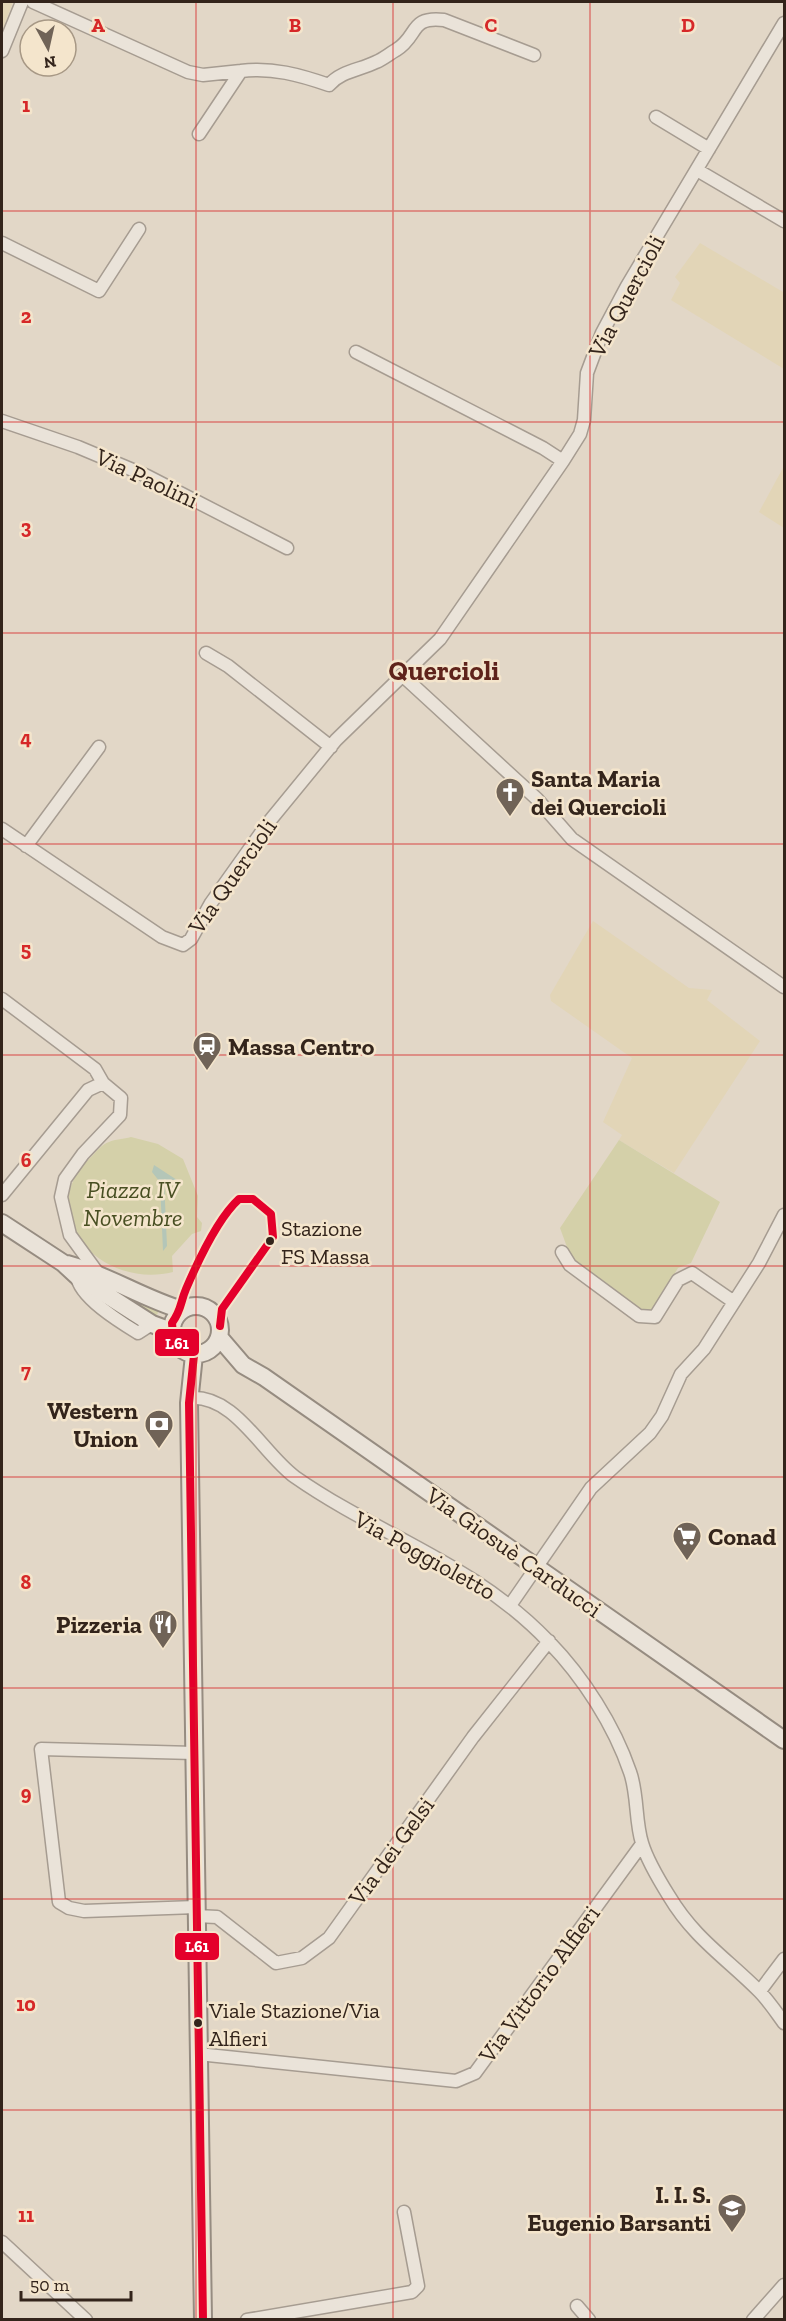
<svg xmlns="http://www.w3.org/2000/svg" width="786" height="2321" font-family="'Zilla Slab',serif">
<style>
.farmland{fill:#e2d5b7}
.green{fill:#d4d0a9}
.water{fill:#b4c6b8}
.lines{fill:none;stroke-linecap:round;stroke-linejoin:round}
.street-casing{stroke:#a69c91;stroke-width:15}
.secondary-casing{stroke:#968c81;stroke-width:20}
.street{stroke:#eae3d9;stroke-width:12}
.secondary{stroke:#eae3d9;stroke-width:16}
.bus-1-casing{stroke:#f4e5cc;stroke-width:12}
.bus-1{stroke:#e4002b;stroke-width:8}
.grid{fill:none;stroke:#d62828;stroke-width:1.5;stroke-opacity:0.55}
.bus-dot{fill:#33241b;stroke:#f4e5cc;stroke-width:2}
.labels{text-anchor:middle;dominant-baseline:central;stroke-width:5;stroke-linejoin:round;paint-order:stroke}
.bus-label{font-size:22px;fill:#33241b;stroke:#f4e5cc;text-anchor:start}
.street-label{font-size:24px;fill:#33241b;stroke:#f4e5cc}
.poi-label{font-size:24px;font-weight:bold;fill:#33241b;stroke:#f4e5cc;text-anchor:start}
.park-label{font-size:24px;font-style:italic;fill:#484f22;stroke:#f4e5cc}
.quarter-label{font-size:27px;font-weight:bold;fill:#5f231b;stroke:#f4e5cc}
.grid-label{font-size:20px;text-anchor:middle;font-weight:bold;fill:#d62828;stroke:#f4e5cc;stroke-width:5;stroke-linejoin:round;paint-order:stroke}
.line-badge{stroke:#f4e5cc;stroke-width:2}
.badge-label{font-size:16px;text-anchor:middle;font-weight:bold;fill:#fff}
</style>
<rect width="100%" height="100%" fill="#e2d7c7"/>
<path class="farmland" d="M2 2H13L2 31Z
M700 243 783 292 784 290V369L671 300 680 283 675 277Z
M784 466V528L759 512Z
M593 921 689 988 712 990 707 1000 760 1041 674 1173 619 1140 622 1135 603 1122 632 1058 551 1001 550 995Z"/>
<path class="green" d="M131 1137 158 1144 183 1159 198 1196 197 1217 202 1223 201 1231 192 1234 172 1256 173 1272C101 1290 30 1214 91 1157 96 1152 102 1144 109 1142 115 1139 124 1139 131 1137Z
M619 1140 720 1202 691 1263 678 1268 652 1311 641 1310 571 1258 560 1228Z
M107 1285 159 1310 155 1320Z"/>
<path class="water" d="M154 1165 177 1180H164L167 1246 163 1251 160 1182 152 1172Z"/>
<g class="lines">
<g class="street-casing">
<path id="street" d="M33 2 188 72 203 75 241 71 199 134
M2 51 22 2
M241 71C272 67 300 75 329 85 341 71 360 70 376 62 383 59 389 54 396 50 419 36 409 16 444 20L534 55
M656 117 709 149
M697 170 784 221
M2 243 99 291 139 229
M356 352 543 448 563 461
M2 421 78 447 147 476 287 548
M206 653 228 666 331 747
M402 675 537 799 572 839 784 987
M2 829 162 937 183 945 191 939 211 903 268 823 336 740 440 639 563 461 580 434 584 420 587 373 602 333 627 286 784 23
M26 846 99 747
M2 999 95 1069 103 1083
M2 1195 88 1090 103 1083
M562 1252 570 1265 639 1316 655 1317 678 1280 692 1273 734 1302
M97 1272 70 1235 61 1197 65 1179 83 1154 120 1115 121 1098 103 1083
M77 1276C79 1297 120 1322 138 1333L152 1324
M189 1398C235 1394 262 1453 295 1477 381 1537 474 1563 549 1642 583 1677 614 1725 630 1772 638 1794 635 1821 642 1843 647 1860 659 1880 669 1896 694 1938 726 1958 759 1991 768 2000 776 2012 784 2023
M511 1604 591 1488 650 1433 662 1416 681 1374 704 1349 759 1263 784 1215
M194 1753 41 1749 59 1902 69 1908 84 1911 196 1907
M196 1916 217 1917 276 1963 302 1958 329 1938 473 1737 549 1641
M760 1991 784 1959
M198 2054 456 2081 475 2073 642 1844
M2 2242 86 2320
M577 2306 589 2320
M247 2320 412 2292 418 2286 404 2212
M753 2320 784 2285"/>
</g>
<g class="secondary-casing">
<path id="secondary" d="M2 1223 63 1263 77 1276 152 1324 171 1331
M67 1264C108 1275 142 1298 182 1310
M172 1330a24 24 0 1 1 48 0a24 24 0 1 1-48 0Z
M219 1337 243 1365 264 1377 784 1740
M194 1355 189 1403 203 2320"/>
</g>
<use href="#street" class="street"/>
<use href="#secondary" class="secondary"/>
<g class="bus-1-casing">
<path id="bus-1" d="M203 2320 189 1403 194 1355C177 1346 173 1342 172 1323 182 1309 180 1303 186 1289 198 1261 217 1219 239 1199H253L271 1214 273 1237 222 1309 220 1326"/>
</g>
<use href="#bus-1" class="bus-1"/>
</g>
<path class="grid" d="M196 2V2320M393 2V2320M590 2V2320M2 211H784M2 422H784M2 633H784M2 844H784M2 1055H784M2 1266H784M2 1477H784M2 1688H784M2 1899H784M2 2110H784"/>
<defs>
<g id="church-pin" transform="scale(1.5)"><path d="M0 17L-7.5 6A9.5 9.5 0 1 1 7.5 6Z" fill="#706357" stroke="#f4e5cc"/><path d="M-1.2-6h2.4v3.5h3.3v2.4h-3.3V6h-2.4V-.1h-3.3v-2.4h3.3Z" fill="#fff"/></g>
<g id="station-pin" transform="scale(1.5)"><path d="M0 17L-7.5 6A9.5 9.5 0 1 1 7.5 6Z" fill="#706357" stroke="#f4e5cc"/><path d="M-3-6H3Q5-6 5-4V2Q5 4 3 4L4.5 6H3L1.5 4h-3L-3 6H-4.5L-3 4Q-5 4-5 2V-4Q-5-6-3-6ZM-3.5-4v3h7v-3ZM-3.5 1v1.5H-2V1ZM2 1v1.5H3.5V1Z" fill="#fff"/></g>
<g id="bank-pin" transform="scale(1.5)"><path d="M0 17L-7.5 6A9.5 9.5 0 1 1 7.5 6Z" fill="#706357" stroke="#f4e5cc"/><path d="M-6-4H6V4H-6ZM0-2.3a2.3 2.3 0 1 0 0 4.6a2.3 2.3 0 1 0 0-4.6Z" fill="#fff"/></g>
<g id="supermarket-pin" transform="scale(1.5)"><path d="M0 17L-7.5 6A9.5 9.5 0 1 1 7.5 6Z" fill="#706357" stroke="#f4e5cc"/><path d="M-6-5.5h2.5l.6 2H6L4.5 2H-2.5L-4.4-4H-6ZM-1.5 3.2a1.3 1.3 0 1 0 .1 0ZM3 3.2a1.3 1.3 0 1 0 .1 0Z" fill="#fff"/></g>
<g id="restaurant-pin" transform="scale(1.5)"><path d="M0 17L-7.5 6A9.5 9.5 0 1 1 7.5 6Z" fill="#706357" stroke="#f4e5cc"/><path d="M-5-6h1v4h1v-4h1v4h1v-4h1v5L-1.5 .5V6h-2V.5L-5-1ZM5-6V6H3V1.5H1.5Q1.5-4 5-6Z" fill="#fff"/></g>
<g id="school-pin" transform="scale(1.5)"><path d="M0 17L-7.5 6A9.5 9.5 0 1 1 7.5 6Z" fill="#706357" stroke="#f4e5cc"/><path d="M0-5L7-2L0 1L-7-2ZM-4 1L0 2.5L4 1V4Q0 6-4 4Z" fill="#fff"/></g>
</defs>
<g fill-rule="evenodd">
<use href="#church-pin" x="510" y="792"/>
<use href="#station-pin" x="207" y="1046"/>
<use href="#bank-pin" x="159" y="1424"/>
<use href="#supermarket-pin" x="687" y="1536"/>
<use href="#restaurant-pin" x="163" y="1624"/>
<use href="#school-pin" x="732" y="2208"/>
</g>
<g class="bus-dot">
<circle cx="270" cy="1241" r="5"/>
<circle cx="198" cy="2023" r="5"/>
</g>
<g class="labels">
<g class="bus-label">
<text x="281" y="1228">Stazione<tspan x="281" dy="28">FS Massa</tspan></text>
<text x="209" y="2010">Viale Stazione/Via<tspan x="209" dy="28">Alfieri</tspan></text>
</g>
<g class="street-label">
<text transform="translate(626 296) rotate(-62)">Via Quercioli</text>
<text transform="translate(147 478) rotate(25)">Via Paolini</text>
<text transform="translate(232 876) rotate(-55)">Via Quercioli</text>
<text transform="translate(514 1552) rotate(35)">Via Giosuè Carducci</text>
<text transform="translate(425 1555) rotate(29)">Via Poggioletto</text>
<text transform="translate(391 1851) rotate(-54)">Via dei Gelsi</text>
<text transform="translate(539 1984) rotate(-54)">Via Vittorio Alfieri</text>
</g>
<g class="poi-label">
<text x="531" y="778">Santa Maria<tspan x="531" dy="28">dei Quercioli</tspan></text>
<text x="228" y="1046">Massa Centro</text>
<text x="138" y="1410" text-anchor="end">Western<tspan x="138" dy="28">Union</tspan></text>
<text x="708" y="1536">Conad</text>
<text x="142" y="1624" text-anchor="end">Pizzeria</text>
<text x="711" y="2194" text-anchor="end">I. I. S.<tspan x="711" dy="28">Eugenio Barsanti</tspan></text>
</g>
<g class="park-label">
<text x="133" y="1189">Piazza IV<tspan x="133" dy="28">Novembre</tspan></text>
</g>
<g class="quarter-label">
<text x="444" y="671">Quercioli</text>
</g>
</g>
<g class="grid-label">
<text x="98" y="32">A</text>
<text x="295" y="32">B</text>
<text x="491" y="32">C</text>
<text x="688" y="32">D</text>
<text x="26" y="112">1</text>
<text x="26" y="323">2</text>
<text x="26" y="534">3</text>
<text x="26" y="745">4</text>
<text x="26" y="956">5</text>
<text x="26" y="1167">6</text>
<text x="26" y="1378">7</text>
<text x="26" y="1589">8</text>
<text x="26" y="1800">9</text>
<text x="26" y="2011">10</text>
<text x="26" y="2222">11</text>
</g>
<g class="line-badge">
<rect x="154" y="1328" width="46" height="29" rx="6" fill="#e4002b"/>
<rect x="174" y="1932" width="46" height="29" rx="6" fill="#e4002b"/>
</g>
<g class="badge-label">
<text x="177" y="1349">L61</text>
<text x="197" y="1952">L61</text>
</g>
<rect width="786" height="2321" fill="none" stroke="#33241b" stroke-width="6"/>
<g transform="translate(48 48) rotate(172)"><circle r="28" fill="#f4e5cc" stroke="#a79885" stroke-width="1.5"/>
<path d="M0-4.5L10 22L0 15L-10 22Z" fill="#706357"/>
<text y="-9" font-size="16" font-weight="bold" text-anchor="middle" fill="#33241b">N</text>
</g>
<path d="M21 2291v9h110v-9" fill="none" stroke="#33241b" stroke-width="3"/>
<text x="30" y="2291" font-size="18" fill="#33241b" stroke="#f4e5cc" stroke-width="4.5" paint-order="stroke">50 m</text>
</svg>
